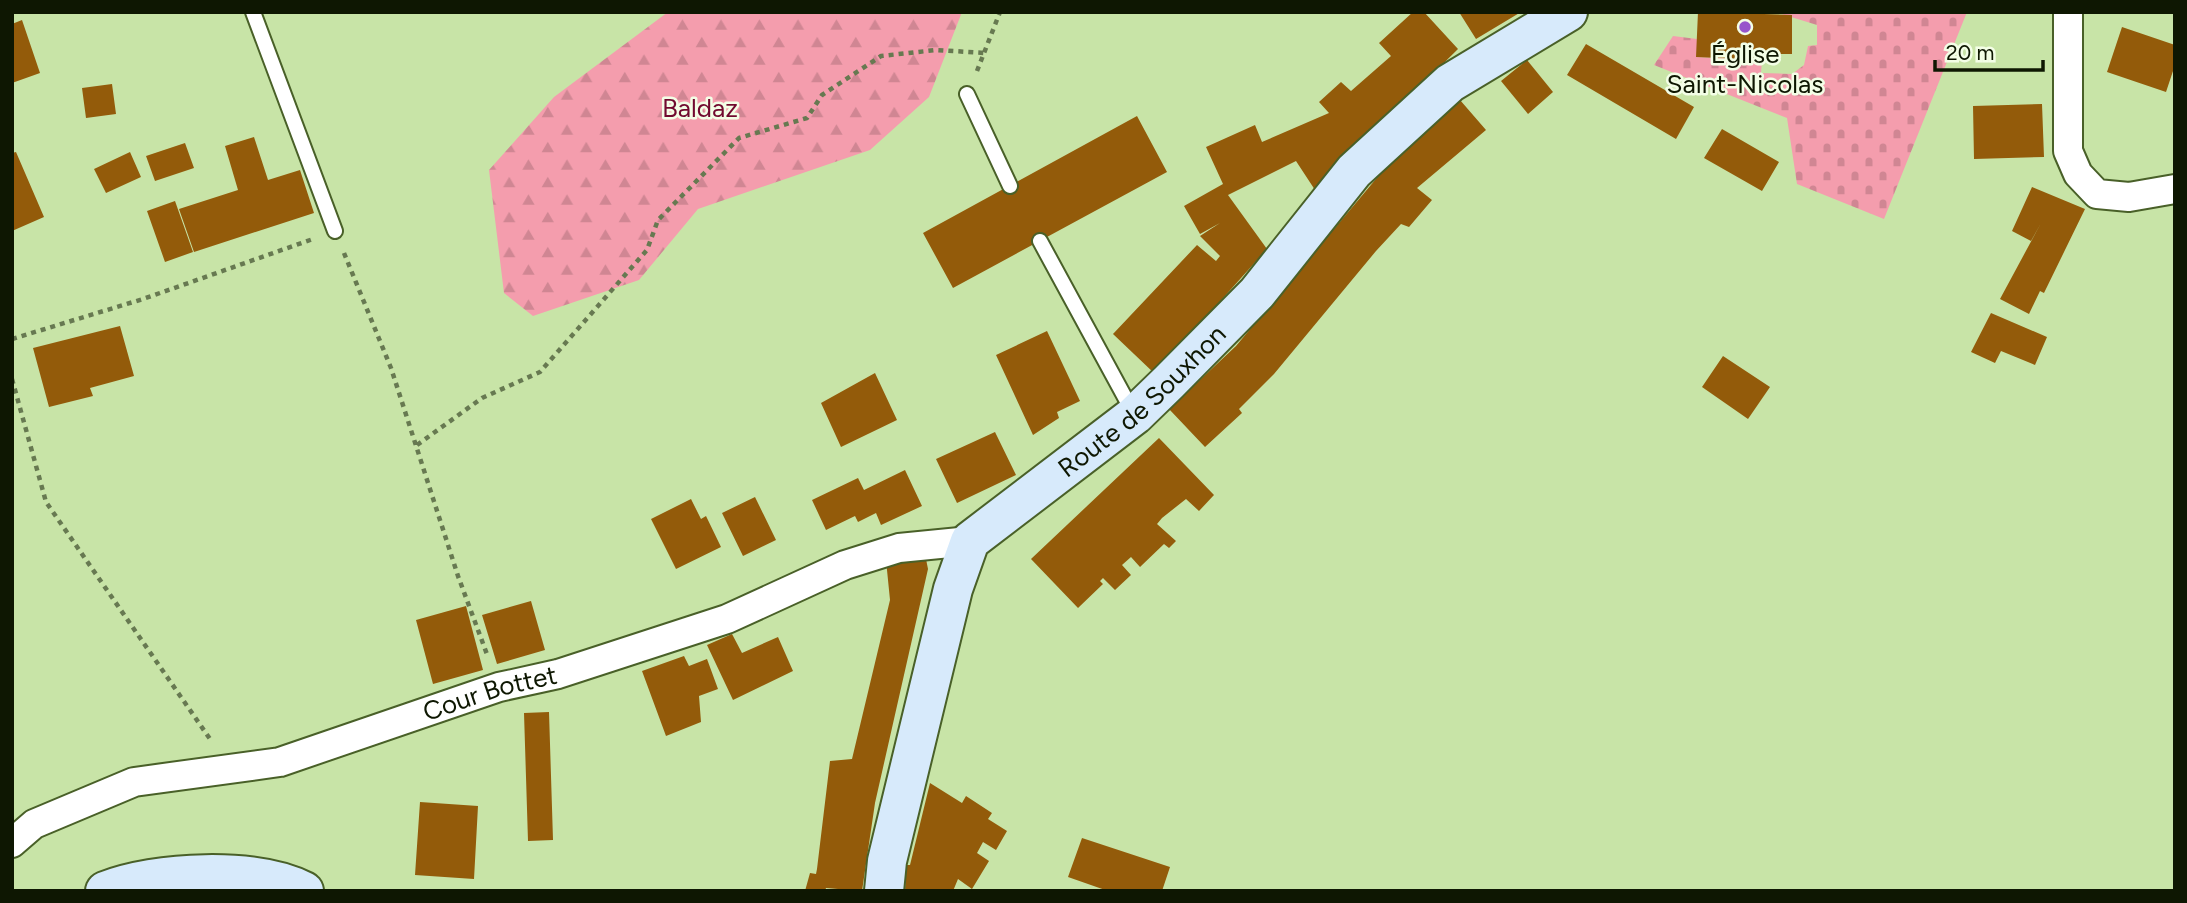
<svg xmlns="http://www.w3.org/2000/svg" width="2187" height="903" font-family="Figtree,sans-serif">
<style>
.forest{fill:url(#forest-firs)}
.cemetery{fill:url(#cemetery-stones)}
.building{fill:#935b0a}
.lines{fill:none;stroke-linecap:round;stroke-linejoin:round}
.lane-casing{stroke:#496028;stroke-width:18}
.street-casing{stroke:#496028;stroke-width:32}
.secondary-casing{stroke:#496028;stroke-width:42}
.path{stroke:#677951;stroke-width:4.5;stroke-dasharray:5 5;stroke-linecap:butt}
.lane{stroke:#fff;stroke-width:14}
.street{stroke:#fff;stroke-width:28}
.secondary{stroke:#d7eafb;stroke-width:38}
.poi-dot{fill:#9755cb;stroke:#f3fee6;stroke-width:2.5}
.labels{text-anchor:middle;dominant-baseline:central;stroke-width:5;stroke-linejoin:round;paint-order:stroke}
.poi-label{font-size:26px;fill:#0e1702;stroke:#f3fee6}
.park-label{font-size:26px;fill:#71092f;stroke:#f3fee6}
.street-label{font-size:26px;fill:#0e1702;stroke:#f3fee6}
</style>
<defs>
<pattern id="forest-firs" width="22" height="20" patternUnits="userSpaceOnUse" patternTransform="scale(1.75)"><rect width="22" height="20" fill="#f49dad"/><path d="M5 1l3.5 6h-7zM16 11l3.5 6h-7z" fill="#d08693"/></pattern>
<pattern id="cemetery-stones" width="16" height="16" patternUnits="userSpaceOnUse" patternTransform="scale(1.75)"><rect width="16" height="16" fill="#f49dad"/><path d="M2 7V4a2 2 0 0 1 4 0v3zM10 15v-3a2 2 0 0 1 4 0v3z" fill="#d08693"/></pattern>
</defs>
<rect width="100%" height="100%" fill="#c8e4a7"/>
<path class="forest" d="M668 12H962L929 97 870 150 698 209 639 280 533 316 504 293 489 170 554 97Z"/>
<path class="cemetery" d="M1775 12H1967L1884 219 1797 184 1787 118 1654 65 1673 36 1697 39V57L1762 60 1761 73 1792 74 1804 65 1808 46 1817 45V25Z"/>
<path class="building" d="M1413 12H1424L1458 49 1315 190 1296 161 1228 195 1267 249 1155 374 1113 334 1197 245 1216 261 1220 256 1200 236 1220 223 1200 234 1184 206 1223 184 1206 147 1255 125 1262 142 1329 113 1319 102 1341 82 1351 91 1391 56 1379 43Z
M1459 12H1521L1476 39Z
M1698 12 1792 15V54H1762V60L1696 57Z
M22 20 40 73 12 83V24Z
M2122 27 2175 45V65L2166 92 2107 72Z
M1586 44 1694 107 1676 139 1567 75Z
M1527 60 1553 92 1528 114 1501 81Z
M112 84 116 114 86 118 82 88Z
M1460 100 1486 130 1417 188 1432 200 1409 227 1401 224 1376 251 1274 374 1239 409 1242 413 1205 447 1169 409 1236 346 1391 161Z
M2042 104 2044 157 1974 159 1973 106Z
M1137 116 1167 172 953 288 923 233Z
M1722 129 1779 162 1762 191 1704 158Z
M254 137 268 180 300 170 314 213 194 252 179 209 238 190 225 146Z
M185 143 194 168 155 181 146 156Z
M16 152 44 217 12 231V153Z
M130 152 141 177 106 193 94 169Z
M2032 187 2085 209 2044 293 2040 291 2029 314 2000 299 2041 223 2031 241 2012 231Z
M175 201 193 252 165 262 147 211Z
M1991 313 2047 337 2035 365 2001 351 1995 363 1971 352Z
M120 326 134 376 90 388 93 396 49 407 33 348Z
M1047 331 1080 401 1057 412 1059 418 1033 435 996 355Z
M1723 356 1770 387 1748 419 1702 387Z
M875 373 897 420 841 447 821 403Z
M995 432 1016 475 957 503 936 459Z
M1159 438 1214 495 1199 511 1186 499 1162 518 1157 524 1176 541 1169 548 1164 544 1140 567 1131 557 1122 565 1131 575 1115 590 1103 578 1100 581 1103 584 1078 608 1031 559Z
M905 470 922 506 881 525 876 513 858 522 855 516 826 530 812 500 858 478 864 490Z
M755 497 776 540 743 556 722 513Z
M691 499 701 519 706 516 721 547 676 569 651 519Z
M925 554 928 569 875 803 862 891 826 888 825 891H805L810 873 816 874 817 869 830 761 852 759 890 600 886 560Z
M531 601 545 650 497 664 482 615Z
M466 606 483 670 433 684 416 620Z
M732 634 742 653 778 637 793 671 733 700 707 645Z
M684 656 689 666 707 659 718 689 699 696 701 722 666 736 642 671Z
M549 712 553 840 528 841 524 713Z
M930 783 962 803 966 796 992 813 988 819 1007 831 996 850 983 842 977 853 989 861 972 889 958 879 953 891H905L906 865H910Z
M420 802 478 806 474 879 415 875Z
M1082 838 1170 867 1162 891H1108L1068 877Z"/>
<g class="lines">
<g class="lane-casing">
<path id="lane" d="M253 12 335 231
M967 94 1010 186
M1040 241 1134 414"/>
</g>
<g class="street-casing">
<g id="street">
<path d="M2068 12V151L2078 174 2097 194 2129 197 2175 189"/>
<path id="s1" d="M12 843 34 824 134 782 280 762 499 687 558 674 727 619 845 565 899 548 970 541"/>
</g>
</g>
<g class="secondary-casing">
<g id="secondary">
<path d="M105 891C155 871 256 866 304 891"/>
<path id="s2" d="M884 891 887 861 953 589 970 541 1135 415 1169 382 1257 293 1354 171 1450 83 1568 12"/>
</g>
</g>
<path class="path" d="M977 71 1000 12
M344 253 391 368 458 576 488 657
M12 339 143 299 313 239
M12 379 46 502 210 739
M417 445 482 398 540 372 647 250 658 220 739 138 807 118 822 95 881 56 936 50 985 53"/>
<use href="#lane" class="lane"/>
<use href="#street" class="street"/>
<use href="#secondary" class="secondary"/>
</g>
<circle class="poi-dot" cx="1745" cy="27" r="7"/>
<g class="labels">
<g class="poi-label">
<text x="1745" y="54">Église<tspan x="1745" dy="30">Saint-Nicolas</tspan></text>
</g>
<g class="park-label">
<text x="700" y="108">Baldaz</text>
</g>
<g class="street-label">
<text stroke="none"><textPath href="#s2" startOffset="583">Route de Souxhon</textPath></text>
<text stroke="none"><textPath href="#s1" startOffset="506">Cour Bottet</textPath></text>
</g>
</g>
<rect width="2187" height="903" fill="none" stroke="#0e1702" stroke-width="28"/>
<path d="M1935 60v10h108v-10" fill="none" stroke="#0e1702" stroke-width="3.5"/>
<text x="1946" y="60" font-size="21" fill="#0e1702" stroke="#f3fee6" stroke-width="5" paint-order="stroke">20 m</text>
</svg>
